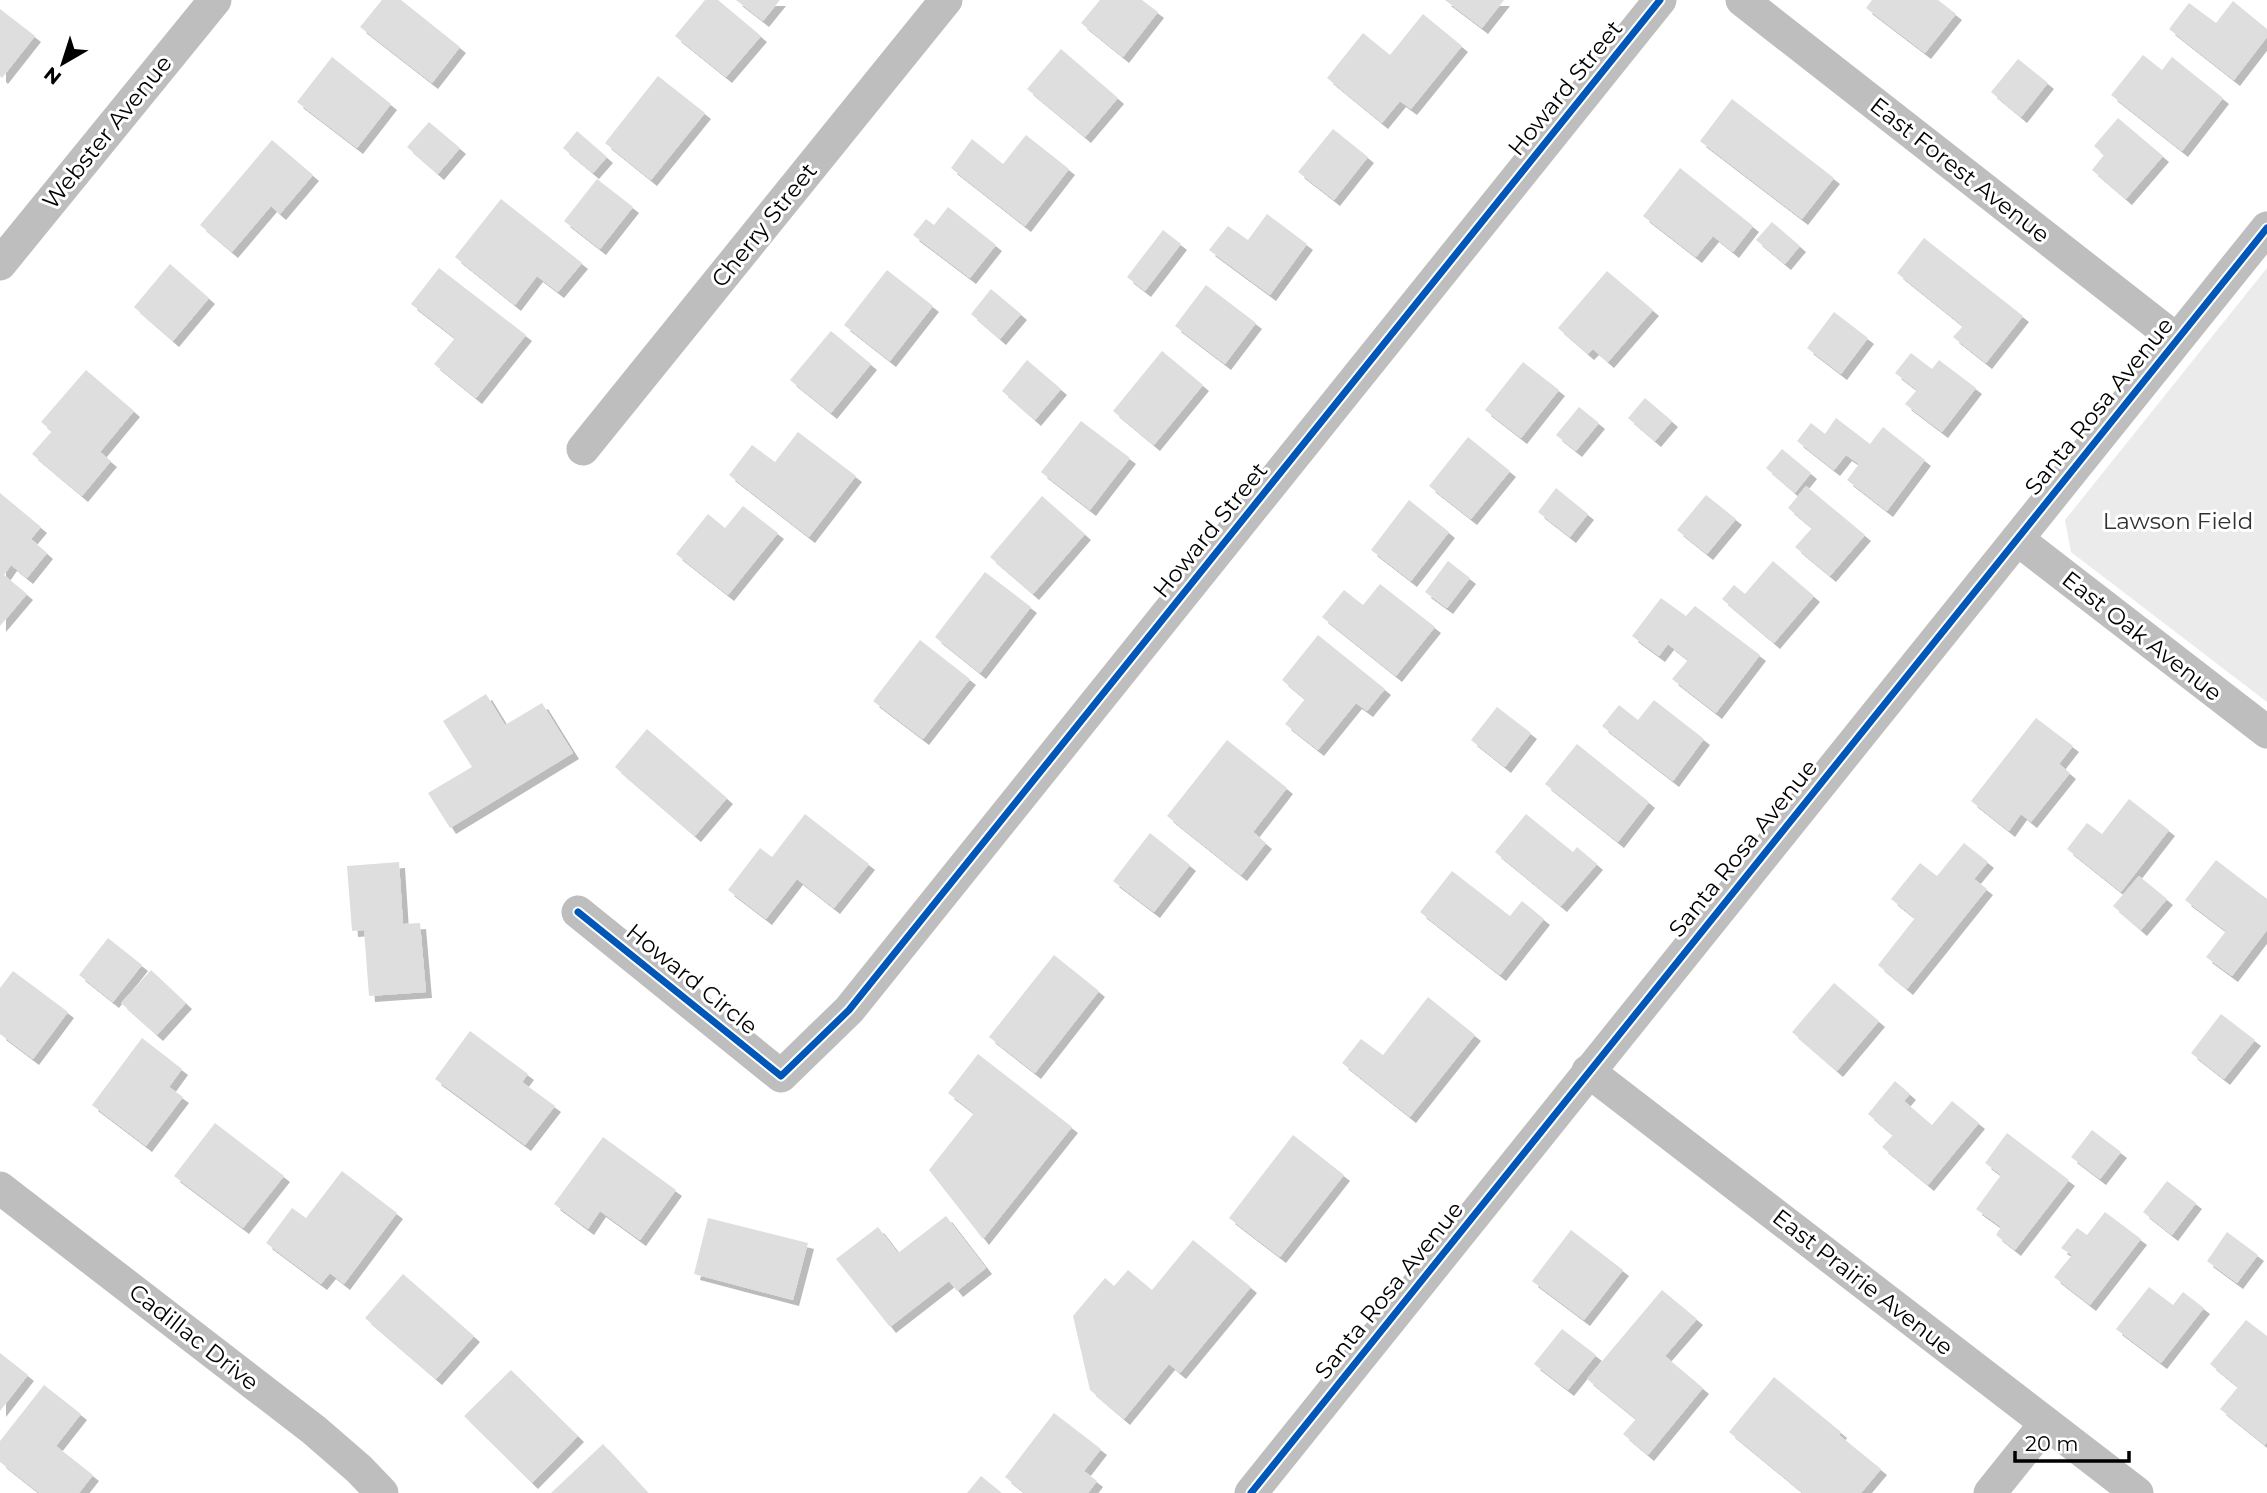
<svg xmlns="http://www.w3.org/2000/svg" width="2267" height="1493" font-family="Montserrat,sans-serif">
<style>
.green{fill:#ebebeb}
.building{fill:#dedede;filter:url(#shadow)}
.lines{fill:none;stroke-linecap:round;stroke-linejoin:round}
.street{stroke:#bebebe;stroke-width:33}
.cycleway-casing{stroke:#fff;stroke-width:11}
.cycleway{stroke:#0057b8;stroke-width:7}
.labels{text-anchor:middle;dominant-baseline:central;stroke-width:6;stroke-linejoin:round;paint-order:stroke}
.street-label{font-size:23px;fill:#000;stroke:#fff}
.park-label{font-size:23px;fill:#313131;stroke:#fff}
</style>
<defs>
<filter id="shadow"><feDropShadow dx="6" dy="6" stdDeviation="0" flood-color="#0004"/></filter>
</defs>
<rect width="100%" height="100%" fill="#fff"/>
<path class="green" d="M2267 268V702L2071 552 2065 520Z"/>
<path class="building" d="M382 0H401L460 47 432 83 360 27Z
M705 0H718L761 36 726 77 675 36Z
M736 0H780L763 21Z
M1100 0H1142L1158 12 1123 57 1081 23Z
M1445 0H1504L1482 28Z
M1872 0H1938L1956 14 1925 53 1866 8Z
M2233 1 2267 29V37L2234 80 2169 29 2189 3 2216 23Z
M0 9 35 36 2 78 0 76Z
M1423 14 1462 46 1411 109 1400 101 1382 123 1327 78 1363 33 1390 55Z
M1061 49 1118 98 1085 137 1027 89Z
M2143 55 2162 70 2172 57 2223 98 2182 151 2111 95Z
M332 57 391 104 357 148 297 102Z
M2018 59 2048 83 2021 117 1991 92Z
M658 76 705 113 651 180 605 143Z
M1732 99 1834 178 1802 219 1700 141Z
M2118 118 2163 156 2126 199 2092 170 2104 155 2094 146Z
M429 122 460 148 438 174 407 147Z
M1333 129 1368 157 1334 200 1298 172Z
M577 131 607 157 593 173 563 148Z
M1026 135 1069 169 1025 226 951 168 972 139 1003 164Z
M272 140 313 175 280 214 271 206 232 252 200 225Z
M1680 168 1753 226 1733 252 1713 236 1696 257 1643 216Z
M597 179 633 207 600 249 564 221Z
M501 199 582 263 558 292 537 276 515 305 455 257Z
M948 207 996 245 970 278 913 235 926 219 934 225Z
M1267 214 1307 244 1270 295 1209 250 1228 226 1248 240Z
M1772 222 1800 246 1785 264 1756 240Z
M1163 230 1181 244 1145 291 1127 277Z
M1924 238 2023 316 1986 363 1953 337 1963 326 1897 273Z
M170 264 209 298 173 341 134 307Z
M439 268 526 335 476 398 434 364 455 338 411 304Z
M887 270 933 306 890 361 844 325Z
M1607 271 1653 310 1608 362 1593 349 1588 354 1558 328Z
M1206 285 1256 323 1225 364 1175 326Z
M991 289 1021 314 1000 339 971 314Z
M1834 312 1868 338 1841 374 1807 348Z
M831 331 871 364 831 413 790 380Z
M1162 351 1203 385 1154 445 1113 411Z
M1911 353 1932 369 1939 360 1976 388 1942 432 1905 404 1917 390 1895 373Z
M1027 360 1061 389 1035 420 1002 391Z
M1523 362 1559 390 1521 438 1485 410Z
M86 370 134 411 100 452 111 461 82 496 32 454 52 431 41 422Z
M1645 398 1672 421 1655 441 1628 418Z
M1579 407 1599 423 1576 451 1556 435Z
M1836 418 1870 444 1883 427 1925 460 1887 511 1847 480 1859 464 1846 455 1834 470 1797 441 1811 423 1825 434Z
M1081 421 1130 458 1090 510 1041 472Z
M798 432 856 476 809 537 729 475 752 445 775 462Z
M1468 437 1510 471 1471 519 1429 486Z
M1782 449 1811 473 1795 493 1766 468Z
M1806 486 1865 535 1830 576 1795 547 1812 528 1788 508Z
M1556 488 1588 514 1570 537 1538 512Z
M0 493 41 527 31 539 47 553 27 578 11 565 4 575 27 594 0 626Z
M1706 495 1736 519 1707 554 1677 530Z
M1042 496 1085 534 1033 594 990 557Z
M1409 500 1449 532 1411 581 1371 550Z
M743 506 778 533 728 595 676 554 708 514 725 528Z
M1448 561 1470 578 1447 608 1425 592Z
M1773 561 1814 596 1774 643 1722 599 1734 585 1745 594Z
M985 572 1031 607 980 673 935 637Z
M1380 584 1435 627 1396 676 1322 617 1344 590 1363 605Z
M1661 598 1686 616 1695 606 1760 655 1716 713 1672 679 1688 660 1668 644 1659 656 1632 636Z
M1318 635 1385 689 1367 711 1356 703 1318 750 1285 724 1305 699 1282 680Z
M920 640 970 679 923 739 873 701Z
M486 694 505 725 542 703 573 753 450 828 428 793 472 767 443 721Z
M1654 700 1704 739 1673 781 1602 726 1619 705 1638 720Z
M1497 707 1531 733 1505 767 1471 740Z
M2036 718 2073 746 2059 764 2070 773 2031 822 2021 814 2009 831 1971 801Z
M647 729 727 798 695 836 615 767Z
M1227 740 1287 788 1253 832 1266 843 1241 875 1167 816Z
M1577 744 1649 802 1618 842 1545 784Z
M2129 799 2169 830 2121 892 2067 849 2087 823 2102 834Z
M805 814 869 864 834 908 797 879 766 919 728 890 760 848 772 857Z
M1526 814 1573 852 1577 847 1597 864 1561 906 1495 852Z
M1150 833 1190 865 1154 912 1113 881Z
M1964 843 1988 862 1974 879 1987 889 1907 989 1878 965 1915 918 1891 899 1920 863 1937 876Z
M2216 860 2267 899V930L2232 976 2206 957 2226 931 2185 900Z
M399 862 403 924 420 923 426 992 369 996 364 930 352 931 347 866Z
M1452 871 1510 916 1522 901 1544 919 1500 975 1420 912Z
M2139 876 2167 899 2141 930 2113 906Z
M108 938 142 965 113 1002 79 975Z
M1054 955 1099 991 1035 1073 989 1037Z
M151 970 186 1003 157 1035 121 1003Z
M13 971 68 1012 33 1059 0 1034V988Z
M1834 983 1879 1021 1837 1071 1792 1032Z
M1428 997 1475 1035 1410 1117 1342 1063 1361 1039 1383 1055Z
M2221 1014 2255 1040 2224 1079 2191 1053Z
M470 1031 528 1074 522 1082 555 1106 525 1145 435 1079Z
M142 1038 182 1069 169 1087 183 1097 146 1146 92 1105Z
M978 1054 1072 1127 983 1239 929 1170 974 1113 948 1093Z
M1895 1081 1910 1094 1904 1101 1932 1125 1952 1101 1979 1123 1928 1185 1882 1147 1893 1135 1868 1114Z
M215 1123 284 1176 243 1228 174 1176Z
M2092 1130 2121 1152 2100 1179 2071 1157Z
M2007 1133 2069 1180 2015 1250 1996 1235 2001 1227 1976 1209 2001 1175 1985 1163Z
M1293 1135 1344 1175 1280 1257 1229 1218Z
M603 1137 676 1190 640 1240 600 1211 588 1229 554 1204Z
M342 1171 397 1213 344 1284 330 1273 321 1284 266 1243 292 1208 306 1218Z
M2167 1181 2196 1203 2172 1235 2143 1212Z
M2105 1212 2141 1239 2090 1305 2054 1277 2072 1255 2061 1248 2077 1228 2087 1235Z
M946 1216 986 1268 957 1291 949 1281 890 1327 836 1259 878 1227 898 1253Z
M708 1218 808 1243 793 1300 694 1274Z
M1571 1230 1623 1270 1584 1320 1532 1281Z
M2227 1232 2258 1255 2237 1283 2207 1261Z
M1193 1240 1251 1287 1180 1373 1169 1364 1124 1419 1090 1390 1073 1316 1105 1278 1114 1286 1128 1270 1152 1290Z
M403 1274 474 1336 436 1379 365 1318Z
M2149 1287 2173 1305 2183 1292 2204 1308 2161 1363 2116 1329Z
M1662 1290 1697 1319 1665 1356 1703 1388 1648 1455 1623 1434 1636 1419 1587 1379Z
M2246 1320 2267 1336V1442L2265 1445 2220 1409 2238 1387 2210 1364Z
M1562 1329 1596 1355 1568 1390 1534 1364Z
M0 1353 28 1375 0 1411Z
M511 1370 578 1436 532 1483 464 1416Z
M1774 1377 1841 1432 1839 1435 1881 1469 1861 1493H1803L1729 1432Z
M44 1385 81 1414 56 1446 93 1475 79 1493H39L0 1462V1441Z
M1054 1413 1101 1449 1084 1471 1097 1481 1088 1493H1025L1005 1477Z
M603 1444 648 1493H551Z
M981 1476 1002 1493H967Z"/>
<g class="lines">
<path class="street" d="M1742 0 2177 340
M0 264 215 0
M583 449 946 0
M2017 539 2267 732
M578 912 781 1076 849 1010 1660 0
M1588 1071 2137 1493
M0 1188 314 1430 359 1469 382 1493
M1251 1493 2267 228
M1990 1493 2046 1423"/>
<g class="cycleway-casing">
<path id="cycleway" d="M578 912 781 1076 849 1010 1660 0
M1251 1493 2267 228"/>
</g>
<use href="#cycleway" class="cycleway"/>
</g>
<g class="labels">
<g class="street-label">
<text transform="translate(1565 88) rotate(-51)">Howard Street</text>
<text transform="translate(107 132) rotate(-51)">Webster Avenue</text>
<text transform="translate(1960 170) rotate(38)">East Forest Avenue</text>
<text transform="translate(764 225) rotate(-51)">Cherry Street</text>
<text transform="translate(2099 406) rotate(-51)">Santa Rosa Avenue</text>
<text transform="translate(1210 530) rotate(-51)">Howard Street</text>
<text transform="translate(2142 636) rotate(38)">East Oak Avenue</text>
<text transform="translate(1743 848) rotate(-51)">Santa Rosa Avenue</text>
<text transform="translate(692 979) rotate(39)">Howard Circle</text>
<text transform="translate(1863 1282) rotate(38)">East Prairie Avenue</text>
<text transform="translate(1389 1290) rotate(-51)">Santa Rosa Avenue</text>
<text transform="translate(194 1337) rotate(38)">Cadillac Drive</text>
</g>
<g class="park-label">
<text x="2178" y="521">Lawson Field</text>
</g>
</g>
<g transform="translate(63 63) rotate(219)" stroke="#ffffff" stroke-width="5" paint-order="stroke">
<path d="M0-5L12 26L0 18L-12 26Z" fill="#000000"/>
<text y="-10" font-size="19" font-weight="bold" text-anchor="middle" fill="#000000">N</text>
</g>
<path d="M2015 1451v10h114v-10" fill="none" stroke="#000000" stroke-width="3.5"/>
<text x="2025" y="1451" font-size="21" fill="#000000" stroke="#ffffff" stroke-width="5" paint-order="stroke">20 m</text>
</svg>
